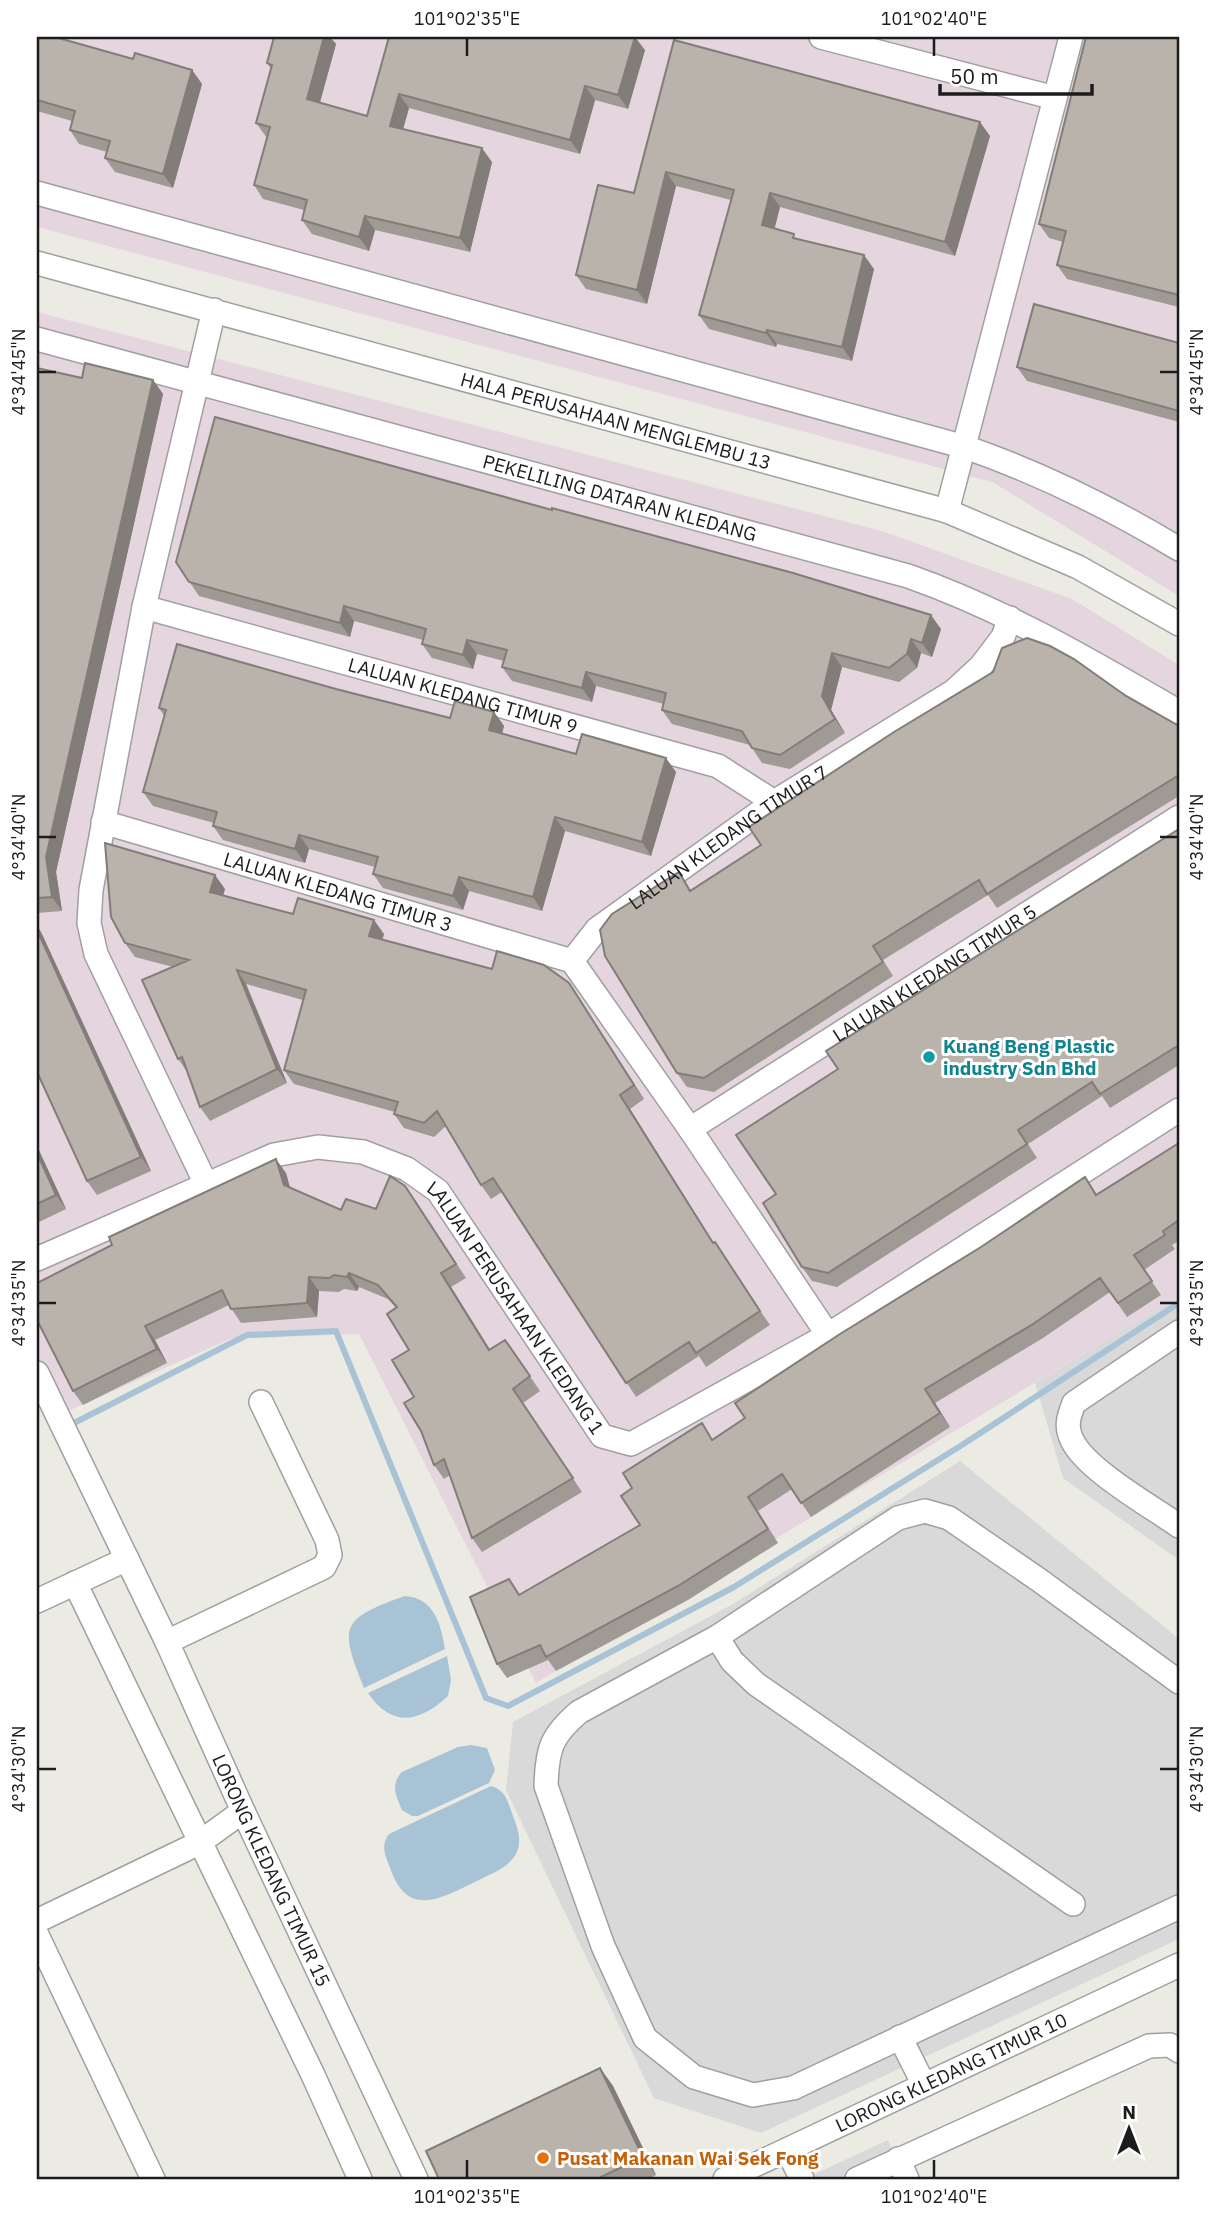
<svg xmlns="http://www.w3.org/2000/svg" width="1216" height="2216" font-family="'IBM Plex Sans',sans-serif">
<style>
.residential{fill:#dad9d9}
.industrial{fill:#e5d5df}
.water{fill:#a7c3d5}
.lines{fill:none;stroke-linecap:round;stroke-linejoin:round}
.stream{stroke:#a7c3d5;stroke-width:6}
.minor-casing{stroke:#a0a0a0;stroke-width:26}
.minor{stroke:#fff;stroke-width:23}
.wall{fill:#9f9a94}
.shaded-wall{fill:#827d78}
.building{fill:#b9b3ac;stroke:#827d78;stroke-width:2}
.ticks{fill:none;stroke:#1c1c1c;stroke-width:2.5}
.culture-dot{fill:#0f9aa8;stroke:#fff;stroke-width:2.5}
.food-dot{fill:#e8710a;stroke:#fff;stroke-width:2.5}
.labels{text-anchor:middle;dominant-baseline:central;stroke-width:6;stroke-linejoin:round;paint-order:stroke}
.street-label{font-size:19px;fill:#1c1c1c;stroke:#fff}
.culture-label{font-size:19px;font-weight:bold;fill:#0d838f;stroke:#fff;text-anchor:start}
.food-label{font-size:19px;font-weight:bold;fill:#c56008;stroke:#fff;text-anchor:start}
.neatline{fill:none;stroke:#1c1c1c;stroke-width:2.5}
.ticks-label{font-size:18px;text-anchor:middle;fill:#1c1c1c}
</style>
<rect width="100%" height="100%" fill="#ecebe3"/>
<path class="residential" d="M1179 1296V1560L1063 1478 1035 1383Z
M960 1461 1179 1639V1939L761 2133 654 2098 506 1790 513 1722 733 1604Z
M888 2140 905 2179H804Z"/>
<path class="industrial" d="M37 37H1179V596L992 482 37 227Z
M37 312 882 531 1072 599 1179 665V1296L536 1683 359 1334 230 1339 57 1416 37 1379Z"/>
<path class="water" d="M405 1596C434 1598 441 1624 445 1649L364 1688C339 1626 340 1619 405 1596Z
M447 1656 451 1680 448 1696C419 1723 392 1728 368 1693Z
M471 1745 487 1748 495 1770 489 1783 418 1816H412L402 1810C396 1796 390 1785 402 1772L458 1747Z
M491 1786C505 1790 507 1799 512 1813 517 1827 523 1840 516 1854 508 1868 490 1874 477 1881 445 1896 410 1919 392 1873 387 1859 379 1847 389 1834Z"/>
<g class="lines">
<path class="stream" d="M74 1423 247 1335 336 1331 486 1698 508 1706 734 1587 962 1445 1179 1303"/>
<g class="minor-casing">
<g id="minor">
<path d="M821 37 1055 98"/>
<path d="M37 193 965 447C1040 473 1111 508 1179 549"/>
<path id="s1" d="M37 263 947 511 1078 567 1179 624"/>
<path id="s2" d="M37 339 908 576C1005 610 1091 661 1179 712"/>
<path d="M947 511 1071 37"/>
<path id="s3" d="M144 607 718 766 774 802"/>
<path id="s4" d="M103 822 572 961"/>
<path id="s5" d="M690 1129 1179 817"/>
<path d="M206 1184 96 954 89 923 91 890 144 607 214 310"/>
<path id="s6" d="M37 1259 274 1155 318 1147 363 1152 407 1169 438 1191 602 1436 631 1444 828 1335 1179 1110"/>
<path d="M1179 1332 1074 1403C1069 1416 1065 1426 1072 1440 1085 1469 1152 1507 1179 1526"/>
<path id="s7" d="M828 1335 690 1129 572 961 597 929 774 802 954 691 981 666 1003 637 1010 618"/>
<path id="s8" d="M37 1373 167 1642 243 1811 416 2179"/>
<path d="M75 1583 313 2075 360 2179"/>
<path d="M37 1601 127 1559"/>
<path d="M717 1637 732 1661 756 1684 1073 1904"/>
<path d="M167 1642 324 1567 330 1555 327 1540 261 1402"/>
<path d="M1179 1682 1039 1580 949 1518 925 1511 898 1518 717 1637 579 1712C551 1736 547 1749 546 1786L603 1946 645 2038 694 2077 753 2095 793 2088 1179 1907"/>
<path d="M37 1921 199 1843 243 1811"/>
<path d="M37 1935 153 2179"/>
<path d="M900 2037 924 2085"/>
<path d="M787 2150 802 2179"/>
<path d="M898 2159 907 2179"/>
<path id="s9" d="M725 2179 1179 1965"/>
<path d="M857 2179 1149 2046 1170 2045 1179 2051"/>
</g>
</g>
<use href="#minor" class="minor"/>
</g>
<path class="wall" d="M37 37 133 59 192 70 202 84 173 188 115 172 105 158 107 152 79 144 70 130 72 121 37 111Z
M274 37H330L336 44 320 102 367 116 389 37 645 50 628 109 595 100 580 154 409 108 403 129 492 162 470 252 375 230 369 251 312 234 302 220 304 210 263 199 254 185 267 138 256 123 271 69 267 63Z
M1179 37V307L1067 279 1057 265 1063 242 1049 238 1039 224Z
M674 40 990 136 955 256 780 207 774 229 874 269 852 361 777 344 776 347 709 329 699 315 731 200 676 186 647 304 586 289 576 275 634 193Z
M1179 343V422L1027 381 1017 367Z
M37 368 82 378 153 380 163 394 56 872 62 911 37 913Z
M176 562 941 629 932 657 921 653 917 668 899 682 842 667 831 710 845 733 790 769 762 763 750 745 672 724 662 710 664 704 596 686 592 702 512 681 502 667 504 661 477 654 473 669 432 658 422 644 423 640 354 621 350 637 199 596Z
M336 689 450 718 494 712 504 726 502 734 576 754 676 772 651 856 565 831 542 911 469 891 463 910 383 888 373 874 375 867 309 849 305 863 223 840 213 826 214 823 153 806 143 792 165 717 159 708Z
M1126 696 1179 726V796L997 908 988 895 883 960 893 976 714 1092 687 1087 677 1073 691 890Z
M1179 829V1065L1110 1108 1102 1096 1028 1144 1037 1158 837 1287 812 1281 802 1267 776 1194 838 1069Z
M225 889 223 895 293 914 384 934 382 939 492 969 569 983 644 1099 630 1109 713 1243 770 1325 706 1367 699 1356 636 1397 502 1192 491 1199 481 1185 446 1126 434 1137 404 1128 394 1114 395 1112 294 1084 284 1070 303 1000 246 984 287 1083 210 1121 200 1107 188 1073 178 1059 173 967 135 957 125 943Z
M41 932 151 1171 97 1195 87 1181Z
M1179 1143V1241L1172 1245 1175 1249 1144 1270 1161 1295 1127 1317 1110 1292 1043 1338 935 1403 950 1427 811 1517 792 1489 758 1511 778 1543 688 1600 556 1671 548 1660 507 1678 497 1664 520 1595 640 1525 713 1439Z
M37 1146 66 1209 37 1223Z
M286 1173 290 1188 341 1210 376 1209 415 1200 466 1278 451 1287 489 1349 505 1340 540 1391 523 1403 582 1492 482 1552 472 1538 450 1475 444 1479 434 1465 414 1397 409 1350 396 1308 388 1299 359 1287 357 1291 344 1289 339 1292 319 1291 317 1317 241 1323 229 1305 155 1340 167 1363 83 1405 73 1391Z
M600 2068 613 2086 656 2175 649 2179H439Z"/>
<path class="shaded-wall" d="M324 37H330L336 44 317 113 307 99Z
M635 37 645 50 628 109 618 95Z
M192 70 202 84 173 188 163 174Z
M585 86 595 100 580 154 570 140Z
M399 94 409 108 400 140 390 126Z
M980 122 990 136 955 256 945 242Z
M482 148 492 162 470 252 460 238Z
M666 172 676 186 647 304 637 290Z
M770 193 780 207 772 239 762 225Z
M365 216 375 230 369 251 359 237Z
M864 255 874 269 852 361 842 347Z
M767 330 777 344 776 347 766 333Z
M153 380 163 394 56 872 62 911 52 897 46 857Z
M344 606 354 621 350 637 340 623Z
M931 615 941 629 932 657 922 643Z
M911 639 921 653 917 668 907 654Z
M467 640 477 654 473 669 463 655Z
M832 653 842 667 831 710 845 733 835 719 822 696Z
M586 672 596 686 592 702 582 688Z
M494 712 504 726 499 744 489 730Z
M666 758 676 772 651 856 642 842Z
M555 817 565 831 542 911 533 897Z
M299 835 309 849 305 863 295 849Z
M215 875 225 889 220 906 210 892Z
M459 877 469 891 463 910 453 896Z
M374 920 384 934 379 950 369 936Z
M37 925 41 932 151 1171 141 1157 37 930Z
M237 970 246 984 287 1083 277 1069Z
M569 983 578 997 644 1099 634 1085Z
M620 1095 630 1109 723 1258 713 1243Z
M37 1146 66 1209 56 1195 37 1153Z
M276 1159 286 1173 293 1199 284 1185Z
M349 1273 359 1287 357 1291 347 1277Z
M441 1273 451 1287 499 1364 489 1350Z
M309 1277 319 1291 317 1317 307 1303Z
M145 1326 155 1340 167 1363 157 1349Z
M925 1389 935 1403 950 1427 940 1413Z
M600 2068 613 2086 656 2175 643 2157Z"/>
<path class="building" d="M37 37H55L133 59 135 53 192 70 163 174 105 158 110 141 70 130 75 111 37 100Z
M274 37H324L307 99 367 116 389 37H635L618 95 585 86 570 140 399 94 390 126 482 148 460 238 365 216 359 237 302 220 307 200 254 185 270 127 256 123 272 65 267 63Z
M1086 37H1179V295L1057 265 1066 231 1039 224Z
M674 40 980 122 945 242 770 193 762 225 794 234 793 238 864 255 842 347 767 330 766 333 699 315 734 190 666 172 637 290 576 275 598 185 634 193Z
M1034 304 1179 343V411L1017 367Z
M85 363 153 380 46 857 52 897 37 898V368L82 378Z
M215 417 552 510V508L793 573 931 615 922 643 911 639 907 654 889 668 832 653 822 696 835 719 780 755 752 748 742 731 662 710 666 693 586 672 582 688 502 667 507 650 467 640 463 655 422 644 426 629 344 606 340 623 189 582 176 562Z
M1027 638 1050 646 1074 659 1126 696 1179 726V775L987 894 979 880 873 946 883 962 704 1078 677 1073 605 956 600 930 612 914 679 872 690 891 761 845 749 827 894 732 993 672 1002 648Z
M177 644 336 689 450 718 455 701 494 712 489 730 576 754 582 734 666 758 642 842 555 817 533 897 459 877 453 896 373 874 378 857 299 835 295 849 213 826 217 812 143 792 166 710 159 708Z
M1179 829V1045L1100 1094 1092 1082 1018 1130 1027 1144 828 1273 802 1267 763 1203 776 1194 736 1135 838 1069 826 1051Z
M105 843 215 875 210 892 293 914 298 898 374 920 369 936 492 969 497 951 544 965 569 983 634 1085 620 1095 713 1243 715 1242 760 1311 696 1353 689 1342 626 1383 493 1178 481 1185 437 1111 424 1123 394 1114 398 1102 284 1070 306 990 237 970 277 1069 200 1107 182 1057 178 1059 142 980 189 960 125 943 111 917Z
M37 930 141 1157 87 1181 37 1072Z
M1179 1143V1220L1163 1231 1165 1235 1134 1255 1152 1281 1118 1303 1100 1278 1033 1324 925 1389 940 1413 801 1503 782 1474 748 1497 768 1529 678 1586 546 1657 540 1645 497 1664 470 1597 509 1579 519 1595 640 1525 621 1496 632 1488 623 1473 702 1423 712 1440 745 1418 735 1403 840 1334 981 1247 1085 1177 1096 1195Z
M37 1153 56 1195 37 1204Z
M276 1159 284 1185 341 1210 346 1199 376 1209 390 1176 405 1186 456 1264 441 1273 489 1350 505 1340 530 1376 513 1389 573 1478 472 1538 444 1459 434 1465 421 1431 404 1403 414 1397 392 1360 409 1350 387 1314 397 1307 378 1285 349 1273 347 1277 334 1275 329 1278 309 1277 307 1303 231 1309 222 1290 145 1326 157 1349 73 1391 37 1320V1283L112 1245 109 1237Z
M600 2068 643 2157 597 2179H439L426 2151Z"/>
<path class="ticks" d="M467 38V56M934 38V56M38 372H56M1160 372H1178M38 837H56M1160 837H1178M38 1303H56M1160 1303H1178M38 1769H56M1160 1769H1178M467 2160V2178M934 2160V2178"/>
<circle class="culture-dot" cx="929" cy="1057" r="7"/>
<circle class="food-dot" cx="543" cy="2158" r="7"/>
<g class="labels">
<g class="street-label">
<text stroke="none"><textPath href="#s1" startOffset="600">HALA PERUSAHAAN MENGLEMBU 13</textPath></text>
<text stroke="none"><textPath href="#s2" startOffset="604">PEKELILING DATARAN KLEDANG</textPath></text>
<text stroke="none"><textPath href="#s3" startOffset="331">LALUAN KLEDANG TIMUR 9</textPath></text>
<text stroke="none"><textPath href="#s7" startOffset="654">LALUAN KLEDANG TIMUR 7</textPath></text>
<text stroke="none"><textPath href="#s4" startOffset="245">LALUAN KLEDANG TIMUR 3</textPath></text>
<text stroke="none"><textPath href="#s5" startOffset="290">LALUAN KLEDANG TIMUR 5</textPath></text>
<text stroke="none"><textPath href="#s6" startOffset="574">LALUAN PERUSAHAAN KLEDANG 1</textPath></text>
<text stroke="none"><textPath href="#s8" startOffset="550">LORONG KLEDANG TIMUR 15</textPath></text>
<text stroke="none"><textPath href="#s9" startOffset="250">LORONG KLEDANG TIMUR 10</textPath></text>
</g>
<g class="culture-label">
<text x="943" y="1046">Kuang Beng Plastic<tspan x="943" dy="22">industry Sdn Bhd</tspan></text>
</g>
<g class="food-label">
<text x="557" y="2158">Pusat Makanan Wai Sek Fong</text>
</g>
</g>
<rect width="1216" height="2216" fill="none" stroke="#ffffff" stroke-width="77"/>
<g transform="translate(1129 2129)" stroke="#ffffff" stroke-width="5" paint-order="stroke">
<path d="M0-5L12 26L0 18L-12 26Z" fill="#1c1c1c"/>
<text y="-10" font-size="19" font-weight="bold" text-anchor="middle" fill="#1c1c1c">N</text>
</g>
<path d="M940 84v10h152v-10" fill="none" stroke="#1c1c1c" stroke-width="3.5"/>
<text x="950" y="84" font-size="21" fill="#1c1c1c" stroke="#ffffff" stroke-width="5" paint-order="stroke">50 m</text>
<rect x="38" y="38" width="1140" height="2140" class="neatline"/>
<g class="ticks-label">
<text x="467" y="25">101°02'35"E</text>
<text x="934" y="25">101°02'40"E</text>
<text transform="translate(19 372) rotate(-90)" y="6">4°34'45"N</text>
<text transform="translate(1197 372) rotate(-90)" y="6">4°34'45"N</text>
<text transform="translate(19 837) rotate(-90)" y="6">4°34'40"N</text>
<text transform="translate(1197 837) rotate(-90)" y="6">4°34'40"N</text>
<text transform="translate(19 1303) rotate(-90)" y="6">4°34'35"N</text>
<text transform="translate(1197 1303) rotate(-90)" y="6">4°34'35"N</text>
<text transform="translate(19 1769) rotate(-90)" y="6">4°34'30"N</text>
<text transform="translate(1197 1769) rotate(-90)" y="6">4°34'30"N</text>
<text x="467" y="2203">101°02'35"E</text>
<text x="934" y="2203">101°02'40"E</text>
</g>
</svg>
